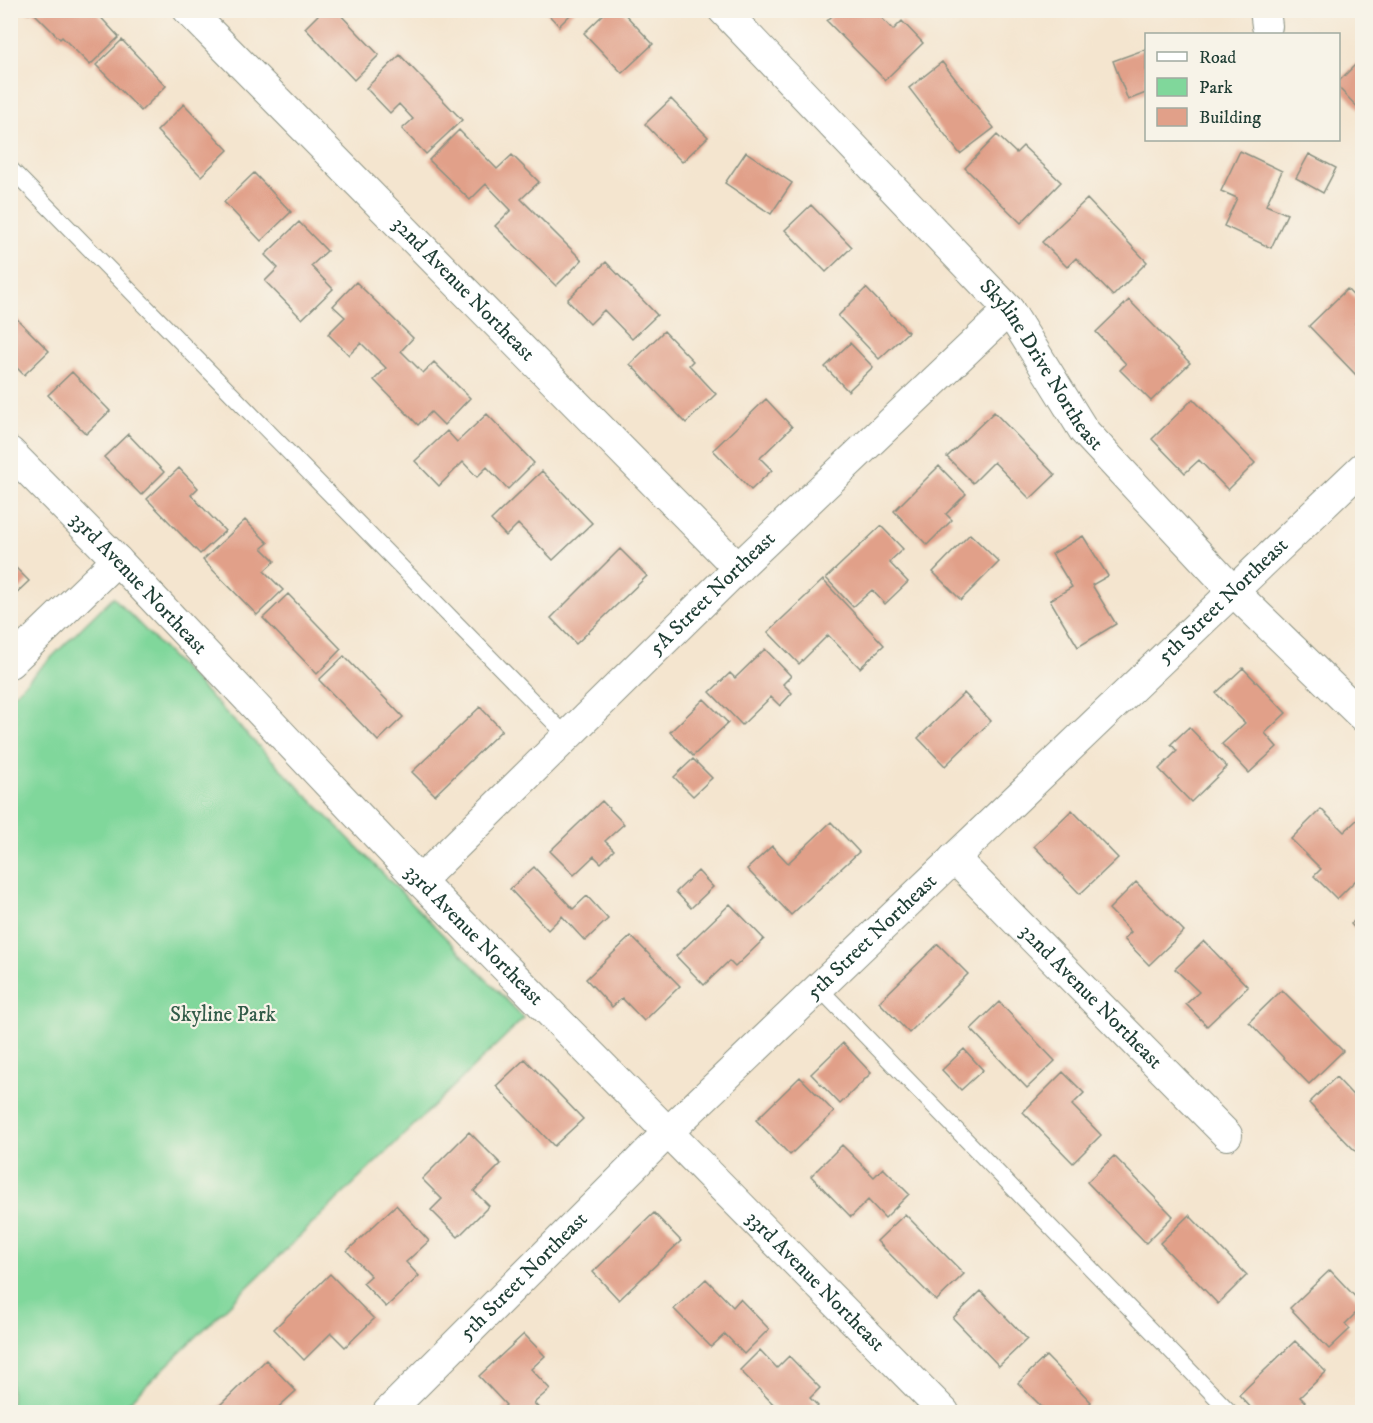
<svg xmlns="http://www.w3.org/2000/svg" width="1373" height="1423" font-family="'IM FELL DW Pica',serif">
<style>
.green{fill:#80d79b;stroke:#508a68;stroke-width:1.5}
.building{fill:#e1a089}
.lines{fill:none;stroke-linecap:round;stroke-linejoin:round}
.service-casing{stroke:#8a9182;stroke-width:17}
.minor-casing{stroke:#8a9182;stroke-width:32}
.service{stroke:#fff;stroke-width:15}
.minor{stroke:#fff;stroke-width:30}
.labels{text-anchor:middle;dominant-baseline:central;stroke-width:4.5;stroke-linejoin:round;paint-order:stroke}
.street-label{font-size:21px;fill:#1f3d34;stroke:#f7f3e8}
.park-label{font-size:21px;fill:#325c49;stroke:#f7f3e8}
</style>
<rect width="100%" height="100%" fill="#f7f3e8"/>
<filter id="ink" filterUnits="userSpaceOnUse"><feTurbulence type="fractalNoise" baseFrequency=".0167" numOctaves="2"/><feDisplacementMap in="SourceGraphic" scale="12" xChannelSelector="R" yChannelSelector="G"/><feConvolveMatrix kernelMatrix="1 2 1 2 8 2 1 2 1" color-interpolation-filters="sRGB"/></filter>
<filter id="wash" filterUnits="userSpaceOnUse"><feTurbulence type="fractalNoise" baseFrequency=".008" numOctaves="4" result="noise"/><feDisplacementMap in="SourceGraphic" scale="24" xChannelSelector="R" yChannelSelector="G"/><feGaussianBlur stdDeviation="1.35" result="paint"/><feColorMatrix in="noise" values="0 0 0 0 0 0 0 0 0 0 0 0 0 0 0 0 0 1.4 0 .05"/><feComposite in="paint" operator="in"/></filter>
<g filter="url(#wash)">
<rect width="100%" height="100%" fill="#f4e5cf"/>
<path class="green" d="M113 597 524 1018 119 1412H11V697Z"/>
<g id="blocks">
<path class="building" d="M25 10H94L119 37 90 65 62 37 60 39 32 11 29 14Z
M323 10H336L379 55 354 80 305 28Z
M544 10H575L559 26Z
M608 10H621L653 44 622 73 584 33Z
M838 10H874L893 30 902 21 923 43 885 80 827 21Z
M122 40 166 86 141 111 96 65Z
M1146 49V93L1128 100 1113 61Z
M400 55 462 120 426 154 402 129 413 119 399 104 390 113 366 88Z
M1362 58V112L1338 87V82Z
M942 62 994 128 960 154 909 88Z
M671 99 708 137 682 162 645 124Z
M184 104 228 150 201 176 157 131Z
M459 130 497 169 512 155 539 182 521 199 582 260 556 286 495 226 511 210 486 184 470 200 429 160Z
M997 135 1016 153 1023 146 1061 182 1021 223 965 168Z
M1240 151 1282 171 1266 205 1287 214 1271 248 1224 226 1237 198 1221 191Z
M746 152 792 183 771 214 725 183Z
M1309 154 1336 168 1323 193 1296 178Z
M254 173 291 212 261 241 224 202Z
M1087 199 1147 262 1113 296 1076 258 1067 267 1042 242Z
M811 205 852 247 826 272 785 230Z
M299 222 327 251 311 266 333 289 302 319 265 281 278 268 265 255Z
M606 262 657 315 632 339 604 310 590 324 567 300Z
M356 282 413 338 401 351 423 373 434 362 470 398 444 425 431 412 418 425 374 380 386 368 361 343 349 355 328 334 345 317 333 306Z
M866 288 908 332 879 359 838 316Z
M1347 289 1362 305V316L1355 323 1362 331V372L1358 377 1309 326Z
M1129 300 1190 363 1151 401 1120 370 1126 364 1096 332Z
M16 318 49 351 24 375 10 361V324Z
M664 331 693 361 689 365 716 394 686 423 630 364Z
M850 343 873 367 848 391 825 367Z
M72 372 110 411 86 434 48 395Z
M766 399 792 427 760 458 772 470 751 490 713 450Z
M1193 399 1255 463 1228 490 1199 460 1185 473 1152 439Z
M994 412 1055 475 1030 499 994 462 973 483 947 457Z
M487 414 534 463 508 489 487 467 477 477 463 462 439 486 415 461 447 431 457 442Z
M128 434 164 472 141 495 104 457Z
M939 466 966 494 946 514 952 520 927 545 894 511Z
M179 468 198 488 191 495 225 531 200 554 147 499Z
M542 471 592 523 553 560 518 524 506 536 491 520Z
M245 520 268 543 262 548 275 561 264 571 283 590 257 615 203 560Z
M881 526 903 549 889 562 908 582 885 604 872 590 853 607 826 578Z
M970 534 999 562 961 600 933 572Z
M1083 536 1108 576 1092 585 1116 624 1078 647 1050 600 1072 587 1052 554Z
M620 549 647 576 576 644 551 618Z
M10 562 29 581 10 599Z
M823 580 884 645 860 668 828 635 799 664 768 632Z
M288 594 341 649 317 674 263 618Z
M765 649 791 676 783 684 792 693 780 706 771 697 742 725 710 692 730 673 735 678Z
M344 656 403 717 378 741 319 680Z
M1243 668 1286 713 1265 733 1277 747 1249 773 1222 744 1245 723 1216 693Z
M964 693 991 721 945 766 918 738Z
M704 699 728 723 693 756 670 732Z
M480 707 502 730 435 795 412 772Z
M1189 727 1227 767 1191 802 1159 769 1177 751 1171 744Z
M693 759 712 778 693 796 674 777Z
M602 801 624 824 605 841 614 850 601 863 594 856 574 875 550 851Z
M1321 809 1344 832 1360 817 1362 820V874L1337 899 1314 876 1321 869 1291 839Z
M1072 810 1118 858 1080 894 1034 846Z
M831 822 859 852 791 915 747 869 772 846 788 863Z
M534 867 573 909 587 896 608 919 585 941 562 916 548 930 510 889Z
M698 871 713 887 691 908 676 892Z
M1136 882 1184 931 1149 965 1124 939 1131 932 1109 909Z
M730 904 764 939 735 967 729 961 704 985 676 956Z
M1362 913V936L1351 924Z
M631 936 680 986 644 1021 622 998 612 1007 586 979Z
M1204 941 1248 987 1207 1026 1186 1004 1199 992 1175 969Z
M938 944 968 974 909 1033 879 1002Z
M1282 990 1343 1051 1309 1084 1249 1022Z
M999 1002 1055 1061 1027 1088 971 1029Z
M843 1043 871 1073 840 1104 811 1074Z
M964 1049 983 1070 961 1090 942 1070Z
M525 1059 583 1119 554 1146 496 1086Z
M1063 1072 1084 1093 1072 1105 1101 1135 1073 1163 1023 1112Z
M800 1077 834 1112 790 1155 756 1120Z
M1336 1077 1362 1105V1158L1309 1103Z
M469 1132 501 1164 474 1191 489 1206 458 1237 431 1210 442 1199 422 1179Z
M842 1145 874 1177 883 1168 909 1194 885 1218 868 1200 851 1217 811 1176Z
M1114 1156 1173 1216 1146 1243 1087 1182Z
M396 1205 429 1241 406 1262 419 1276 386 1307 363 1283 371 1276 347 1251Z
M654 1213 681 1241 619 1300 593 1272Z
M905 1214 964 1274 936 1301 877 1241Z
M1189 1215 1247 1275 1218 1304 1160 1243Z
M1330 1270 1362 1304V1307L1345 1324 1350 1329 1329 1349 1290 1308Z
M330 1274 374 1319 345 1347 331 1333 304 1360 274 1329Z
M706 1279 733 1307 740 1299 769 1329 744 1354 725 1334 711 1347 674 1309Z
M981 1291 1027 1339 999 1366 953 1318Z
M524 1334 545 1356 531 1369 550 1389 534 1403 542 1412H499L506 1405 479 1376Z
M1295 1341 1326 1372 1300 1397 1305 1402 1294 1412H1255L1239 1395Z
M760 1350 777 1368 789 1356 820 1388 810 1398 818 1406 812 1412H781L740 1370Z
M1046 1356 1091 1402 1081 1412H1047L1018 1383Z
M266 1360 296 1391 273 1412H220L216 1409Z"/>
</g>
</g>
<g filter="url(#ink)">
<use href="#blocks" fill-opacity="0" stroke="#8a9182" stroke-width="1.5"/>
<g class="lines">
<g class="service-casing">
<path id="service" d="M10 168 567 736
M819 988 1230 1412"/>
</g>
<g class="minor-casing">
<g id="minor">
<path id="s1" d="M188 10 738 568"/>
<path id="s2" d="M723 10 1009 310 1084 431 1234 592 1362 716"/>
<path d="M1265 10 1267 26"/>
<path id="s3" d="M10 452 117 560 420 881 944 1412"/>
<path d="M10 663 117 560"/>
<path id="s4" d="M954 858 1227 1135"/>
<path id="s5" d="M420 881 738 568 1009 310"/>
<path id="s6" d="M388 1412 668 1132 1362 468"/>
</g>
</g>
<use href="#service" class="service"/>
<use href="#minor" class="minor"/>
</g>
</g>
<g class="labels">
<g class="street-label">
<text stroke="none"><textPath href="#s1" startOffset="392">32nd Avenue Northeast</textPath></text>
<text stroke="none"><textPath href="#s2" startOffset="478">Skyline Drive Northeast</textPath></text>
<text stroke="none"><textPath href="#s3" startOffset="184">33rd Avenue Northeast</textPath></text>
<text stroke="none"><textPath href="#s5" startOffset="410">5A Street Northeast</textPath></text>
<text stroke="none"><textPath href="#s6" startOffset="1164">5th Street Northeast</textPath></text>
<text stroke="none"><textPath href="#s3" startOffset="670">33rd Avenue Northeast</textPath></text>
<text stroke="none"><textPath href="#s6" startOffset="678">5th Street Northeast</textPath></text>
<text stroke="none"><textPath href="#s4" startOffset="195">32nd Avenue Northeast</textPath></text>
<text stroke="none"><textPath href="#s6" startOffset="192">5th Street Northeast</textPath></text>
<text stroke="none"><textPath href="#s3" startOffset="1156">33rd Avenue Northeast</textPath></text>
</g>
<g class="park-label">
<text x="223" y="1015">Skyline Park</text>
</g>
</g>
<rect width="1373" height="1423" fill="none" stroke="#f7f3e8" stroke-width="36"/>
<rect x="1145" y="33" width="195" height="108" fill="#f7f3e8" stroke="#a1aaa0" stroke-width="1.5"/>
<rect x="1157" y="52" width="30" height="9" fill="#ffffff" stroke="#a1aaa0" stroke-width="1.5"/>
<text x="1199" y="63" font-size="18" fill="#1f3d34">Road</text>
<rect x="1157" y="78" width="30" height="18" fill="#80d79b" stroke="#a1aaa0" stroke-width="1.5"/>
<text x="1199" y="93" font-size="18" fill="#1f3d34">Park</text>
<rect x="1157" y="108" width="30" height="18" fill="#e1a089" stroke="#a1aaa0" stroke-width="1.5"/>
<text x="1199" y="123" font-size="18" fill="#1f3d34">Building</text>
</svg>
